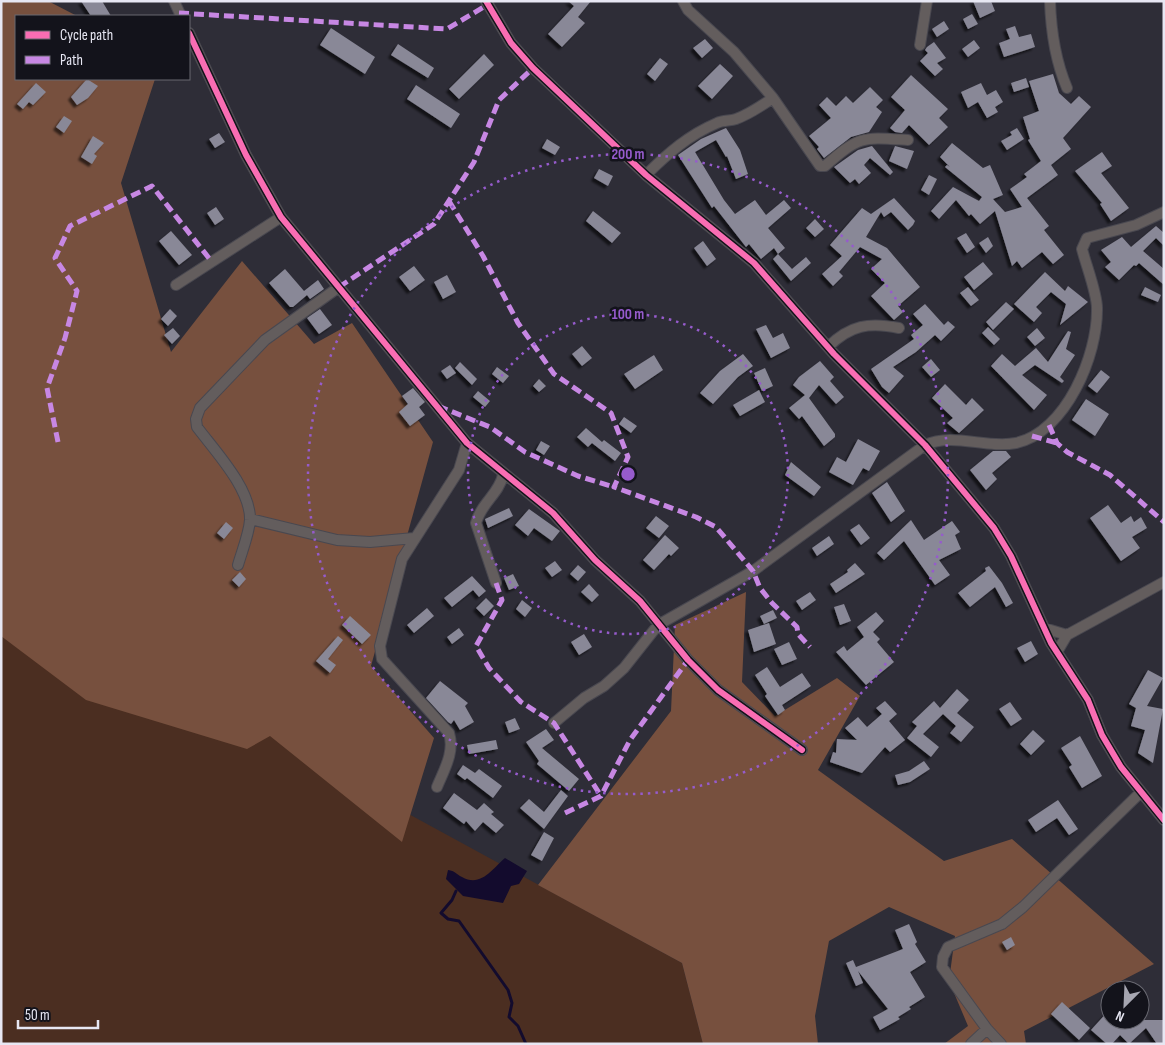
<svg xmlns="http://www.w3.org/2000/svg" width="1165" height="1045" font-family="'Sofia Sans Condensed',sans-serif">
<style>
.green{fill:#4b2e21}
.forest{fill:#77503e}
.water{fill:#130b2d}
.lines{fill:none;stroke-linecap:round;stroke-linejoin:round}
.stream{stroke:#130b2d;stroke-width:3}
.building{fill:#898897;filter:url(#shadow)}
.minor-casing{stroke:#494850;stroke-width:12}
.minor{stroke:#635d5d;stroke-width:10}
.quiet{stroke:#c787e3;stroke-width:5;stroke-dasharray:10 5;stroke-linecap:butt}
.cycleway-casing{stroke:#13131b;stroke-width:9}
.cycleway{stroke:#f96db3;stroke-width:6}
.ring{fill:none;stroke:#965bcc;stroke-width:2.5;stroke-dasharray:2.5 5}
.centre{fill:#965bcc;stroke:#13131b;stroke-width:2.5}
.ring-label{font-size:15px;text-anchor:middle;font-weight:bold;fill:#965bcc;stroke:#13131b;stroke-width:5;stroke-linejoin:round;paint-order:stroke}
</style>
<defs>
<filter id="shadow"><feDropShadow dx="-3" dy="3" stdDeviation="1" flood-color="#0009"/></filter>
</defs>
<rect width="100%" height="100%" fill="#2e2d37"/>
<path class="green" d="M1 534 394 806 682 963 703 1044H1Z"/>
<path class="forest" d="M1 1H48L77 16H16V79H155L121 183 171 352 242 261 314 344 352 323 433 442 371 666 434 738 402 842 270 736 247 749 86 700 1 636Z
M746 592 742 682 775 716 837 678 860 696 818 770 944 861 1012 839 1154 964 1024 1031 1026 1044H944L968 1026 949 981 955 936 889 907 829 941 815 1016 818 1044H703L682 963 538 885 671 711 675 625Z"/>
<path class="water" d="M505 858 527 871 519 884 511 886 503 903 463 896 446 879 448 870C455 871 456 874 462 877 481 888 493 868 505 858Z"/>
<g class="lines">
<path class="stream" d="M456 891 452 900 441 913 448 919 459 921 508 990 512 1003 509 1017 518 1026 526 1044"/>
</g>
<path class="building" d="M81 1H102L111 16H91Z
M568 1H591L578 17 585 23 562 47 548 34 574 6Z
M973 1H991L995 11 980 18Z
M972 14 978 24 968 29 963 19Z
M944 21 949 29 937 37 932 29Z
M1015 26 1019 37 1031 34 1035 47 1004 57 999 43 1010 39 1006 29Z
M331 28 375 57 365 74 320 45Z
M705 39 713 48 702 58 693 48Z
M974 40 980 48 968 57 962 49Z
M934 42 946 58 937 63 943 69 935 76 920 61 928 53 925 50 927 47Z
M398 44 434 68 428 78 391 55Z
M484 54 494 65 459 99 449 89Z
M660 58 668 64 655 81 647 74Z
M720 64 733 76 712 99 698 86Z
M1053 74 1059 93 1071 104 1079 96 1091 107 1063 138 1071 149 1051 165 1058 175 1027 198 1049 226 1044 230 1064 255 1053 264 1042 252 1022 268 1017 261 1012 266 995 211 980 224 971 214 969 216 956 200 939 219 931 211 953 187 979 201 982 197 945 167 947 165 950 167 940 157 952 143 983 168 990 165 1003 195 993 199 1005 212 1022 207 1010 189 1027 177 1024 174 1041 161 1028 140 1030 139 1023 117 1039 111 1029 81Z
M911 75 948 109 939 118 948 127 929 145 909 125 902 133 895 132 890 128 905 110 891 97Z
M1026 78 1029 87 1014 92 1011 83Z
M87 79 98 86 88 98 77 105 71 97Z
M36 83 46 92 33 105 29 102 23 109 17 104Z
M981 83 987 95 996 90 1003 102 995 107 998 112 987 118 978 102 968 108 961 92Z
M416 85 460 114 451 128 407 99Z
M870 87 883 100 876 107 882 112 869 132 851 137 824 158 817 149 819 147 809 136 831 118 819 105 827 97 836 106 846 96 853 103Z
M64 116 72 121 64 133 56 127Z
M726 128 740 150 748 174 736 179 727 156 726 157 716 140 695 152 724 200 735 214 755 200 766 215 784 200 791 208 768 228 785 248 778 254 774 248 761 259 749 244 746 247 714 206 712 208 678 155 701 139Z
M1017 128 1024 139 1007 150 1001 141 1012 135 1010 132Z
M219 133 225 142 215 148 209 139Z
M93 136 104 143 94 154 97 156 92 164 81 157Z
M547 139 560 147 555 155 542 148Z
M872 146 893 172 890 175 870 158 864 165 871 173 859 184 855 179 850 183 834 167 858 150Z
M895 146 914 151 907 169 889 161Z
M1102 152 1112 166 1101 173 1129 208 1111 221 1100 204 1102 203 1075 171Z
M599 169 613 176 608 186 594 178Z
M929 175 937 179 929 195 921 190Z
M894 198 915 221 913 225 908 230 891 212 884 217 881 212 866 237 887 248 920 287 898 306 903 312 894 320 871 296 885 283 871 269 882 259 860 247 839 272 843 276 833 286 822 274 842 256 830 245 862 208 871 214Z
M216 207 224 219 215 225 207 213Z
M593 211 621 233 612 243 586 221Z
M815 219 824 229 815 237 806 228Z
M1156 226 1164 233V246L1156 238 1143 251 1164 269V285L1139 263 1136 266 1134 265 1119 280 1105 267 1111 262 1101 250 1122 237 1131 247Z
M171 231 192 255 179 265 159 241Z
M966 233 975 247 967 253 957 238Z
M988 237 993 246 986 253 979 243Z
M703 241 716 259 707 266 694 248Z
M778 254 792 269 806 257 811 263 791 281 773 259Z
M983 262 993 274 974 290 964 277Z
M414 266 425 280 410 291 399 277Z
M285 269 304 291 318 280 324 289 310 299 307 295 293 307H290L269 283Z
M1045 272 1065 291 1068 286 1088 302 1060 325 1066 304 1051 292 1036 307 1042 313 1034 322 1014 304Z
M447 275 456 292 443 299 434 282Z
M968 287 979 300 971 306 960 293Z
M1145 287 1161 295 1158 302 1141 295Z
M1006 302 1014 309 993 330 986 322Z
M925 304 944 325 948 321 955 327 941 341 935 335 916 352 893 367 904 376 889 393 882 387 871 369 914 339 911 335 923 325 913 314Z
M170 309 177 316 168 326 161 319Z
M320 309 332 325 319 334 307 318Z
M766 325 773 338 783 333 790 348 771 358 756 329Z
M988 327 1000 339 994 345 982 333Z
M173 328 180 336 172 344 164 335Z
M1037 328 1045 338 1035 346 1027 337Z
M1068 331 1071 332 1066 349 1075 355 1060 377 1064 381 1062 383 1035 365 1022 375 1047 395 1034 410 991 366 1002 354 1015 366 1036 348 1048 362Z
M582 346 592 358 582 366 572 354Z
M743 354 753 366 738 377 713 404 700 393 720 371Z
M654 355 663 370 635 389 624 374Z
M931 359 940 370 931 377 922 367Z
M820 361 834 377 830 381 844 397 836 404 819 385 809 398 835 434V437L824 446 802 416 799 419 789 408 805 395 793 385 799 377Z
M460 362 477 379 472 385 455 368Z
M450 365 456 373 447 379 441 371Z
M497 367 509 376 503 383 492 374Z
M765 368 773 386 762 391 754 373Z
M1101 370 1110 377 1097 393 1088 386Z
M539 379 546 386 539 392 533 386Z
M945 384 966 405 972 398 984 410 959 433 947 423 953 418 932 398Z
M413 388 425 402 419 407 425 415 410 426 399 412 408 404 402 396Z
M759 390 765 402 740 416 733 405Z
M478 391 490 401 485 407 473 397Z
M1086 399 1109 414 1095 436 1072 420Z
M624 417 637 426 631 433 619 424Z
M586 428 602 442 604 440 621 453 615 461 592 443 588 447 577 437Z
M858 439 880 451 869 471 863 468 853 485 829 472 837 457 846 462Z
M541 441 550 446 544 455 536 450Z
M993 451H1006L1011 457 992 473 997 479 986 490 970 470Z
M791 462 821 487 814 496 785 475Z
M887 482 905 511 891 522 872 493Z
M1108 505 1121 523 1131 516 1134 522 1141 517 1147 528 1132 537 1140 548 1121 561 1090 518Z
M509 508 513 516 488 528 485 519Z
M529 509 560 531 552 541 534 528 528 536 515 525Z
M656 516 669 526 659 538 646 528Z
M911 520 924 540 952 521 960 532 955 535 961 549 939 560 950 575 935 585 904 541 884 560 877 553Z
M226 522 233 528 224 539 217 533Z
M859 524 870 538 861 545 850 530Z
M665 535 679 548 671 556 669 554 654 570 643 560Z
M829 536 834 544 817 556 812 548Z
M555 561 562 570 552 577 545 568Z
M855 563 865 574 836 593 830 584 848 572 847 570Z
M578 565 586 572 578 581 570 574Z
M989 566 1002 583 1013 603 1006 607 995 587 970 607 958 593 986 571 985 568Z
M240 572 246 579 239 587 232 580Z
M513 574 519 586 509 590 504 578Z
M472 576 486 591 479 597 473 590 452 607 444 598Z
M589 584 599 595 592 602 581 592Z
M810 592 816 600 802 610 796 601Z
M486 598 494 606 484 616 476 608Z
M522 600 532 608 525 617 516 609Z
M844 604 851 621 840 625 834 607Z
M427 608 434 616 414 633 407 625Z
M773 610 777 618 764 624 760 616Z
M876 612 884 621 873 632 880 639 877 642 894 662 866 685 836 652 844 646 847 651 864 637 857 627Z
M350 616 371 635 362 644 342 625Z
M769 623 776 644 754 652 748 630Z
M459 628 464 635 452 644 447 637Z
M584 634 592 647 579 655 571 642Z
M338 636 343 640 328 659 336 665 330 673 316 661Z
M1031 641 1038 654 1025 662 1017 648Z
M789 642 797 659 782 665 774 649Z
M767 667 780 687 802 673 811 686 782 705 785 710 778 715 765 696 767 694 755 675Z
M1148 670 1163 678 1147 706 1163 709 1153 763 1138 753 1145 730 1131 726 1136 708 1129 704Z
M440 681 468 703 465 706 474 722 460 730 454 720 451 724 448 722 426 698Z
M957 689 969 700 957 713 974 727 961 742 950 733 956 726 943 714 923 734 939 747 931 757 907 738 917 726 912 722 934 701 940 708Z
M885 701 897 714 889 721 905 740 890 752 885 747 862 773 830 762 833 752 836 753 837 739 857 740 845 728 858 717 867 727 882 714 876 708Z
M1010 702 1022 719 1011 726 999 709Z
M515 718 520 729 509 733 505 722Z
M546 729 554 740 542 748 579 779 569 791 537 764 539 761 526 742Z
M1033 730 1045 741 1031 755 1020 744Z
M1080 736 1102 776 1082 788 1069 767 1072 765 1061 748Z
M496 740 498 749 469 754 467 745Z
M924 761 930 769 910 782 898 785 895 775 909 771Z
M463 765 475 773 479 769 502 786 493 798 467 778 465 780 457 774Z
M561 790 568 796 544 829 520 808 529 799 544 812Z
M454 793 477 810 484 803 494 812 491 814 504 825 496 833 483 822 475 831 466 821 464 824 443 808Z
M1058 800 1078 829 1069 835 1057 818 1036 832 1028 820Z
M544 832 554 838 542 861 531 855Z
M909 924 917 942 915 944 926 962 910 972 925 997 909 1007 911 1009 898 1017 900 1019 880 1030 873 1017 888 1009 858 971 863 983 856 986 846 963 853 960 856 967 903 949 895 930Z
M1011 937 1015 945 1007 950 1002 942Z
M1062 1002 1090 1028 1079 1040 1051 1014Z
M1110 1009V1020H1164V1044H1157L1146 1028 1129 1044 1120 1035 1112 1044H1107L1091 1030Z"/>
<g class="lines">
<g class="minor-casing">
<path id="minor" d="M174 1 181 16
M486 1 511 43 533 68 646 175 754 263 834 354 925 445 994 528 1011 556 1051 643 1088 700 1102 735 1121 767 1164 820
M683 1 688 10 734 52 773 98 820 166H825C860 135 863 137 908 140
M1050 1C1051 31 1055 60 1067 88
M189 33 246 155 281 217 467 443 553 513 595 560 640 601 688 660 718 690 802 750
M920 45 927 1
M646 175C668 153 689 135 717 123 723 120 730 121 736 119 750 114 761 106 773 98
M176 285 281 217
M828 347C850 325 869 322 899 328
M250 519 337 540 370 542 414 538
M238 565C242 551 249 534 250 520 251 489 215 451 197 427L196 419 200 408 265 340 339 287
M496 583 476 523C481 503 499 494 503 475
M1044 628 1067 635
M1057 652 1067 635 1164 582
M554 723 584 698 604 686 624 668 658 625 753 571 925 445C953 432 986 449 1016 443 1066 432 1098 355 1097 308 1097 293 1086 265 1082 249L1087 238 1136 225 1164 212
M437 787C444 770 455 752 449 733L382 659 380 646 402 559 459 470 467 443
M971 1044 987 1029
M1001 1044 987 1029 942 967 943 957 948 947 1002 924 1023 907 1141 792"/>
</g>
<use href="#minor" class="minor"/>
<path class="quiet" d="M179 13 447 29 487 5
M449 201 483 256 518 323 554 374 611 413 628 457 614 487 696 517 716 527 753 571 760 588 772 603 797 627 798 634 810 647
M339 287 434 224 474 162 499 100 533 68
M438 406 490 427 525 452 578 476 614 487
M1049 425 1057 443 1067 452 1110 475 1164 522
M1032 436 1057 443
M58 442 47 388 65 338 77 291 55 258 70 226 152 186 212 262
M496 583 502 600 476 646 489 668 521 702 554 723 601 796
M565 813 601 796 630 740 688 660"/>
<g class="cycleway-casing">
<path id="cycleway" d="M486 1 511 43 533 68 646 175 754 263 834 354 925 445 994 528 1011 556 1051 643 1088 700 1102 735 1121 767 1164 820
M189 33 246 155 281 217 467 443 553 513 595 560 640 601 688 660 718 690 802 750"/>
</g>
<use href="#cycleway" class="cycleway"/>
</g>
<g class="ring">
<circle cx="628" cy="474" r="160"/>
<circle cx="628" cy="474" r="320"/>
</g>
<circle cx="628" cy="474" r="8" class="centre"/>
<g class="ring-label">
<text x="628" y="159">200 m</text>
<text x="628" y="319">100 m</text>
</g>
<rect width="1165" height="1045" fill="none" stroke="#e7e7f3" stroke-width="5"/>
<rect x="15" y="15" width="175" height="65" fill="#13131b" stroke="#686871"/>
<rect x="25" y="31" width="25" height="8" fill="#f96db3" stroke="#686871"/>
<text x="60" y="40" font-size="15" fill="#e7e7f3">Cycle path</text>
<rect x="25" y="56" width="25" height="8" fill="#c787e3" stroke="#686871"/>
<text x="60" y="65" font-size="15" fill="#e7e7f3">Path</text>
<g transform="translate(1125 1005) rotate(204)"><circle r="24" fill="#13131b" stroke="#686871"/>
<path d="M0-4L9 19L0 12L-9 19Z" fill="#a6a6b1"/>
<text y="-8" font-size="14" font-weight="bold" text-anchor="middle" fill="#e7e7f3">N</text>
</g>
<path d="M18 1020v8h80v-8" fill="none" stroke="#e7e7f3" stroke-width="2.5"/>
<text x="25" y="1020" font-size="15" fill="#e7e7f3" stroke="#13131b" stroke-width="4" paint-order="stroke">50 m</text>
</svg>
